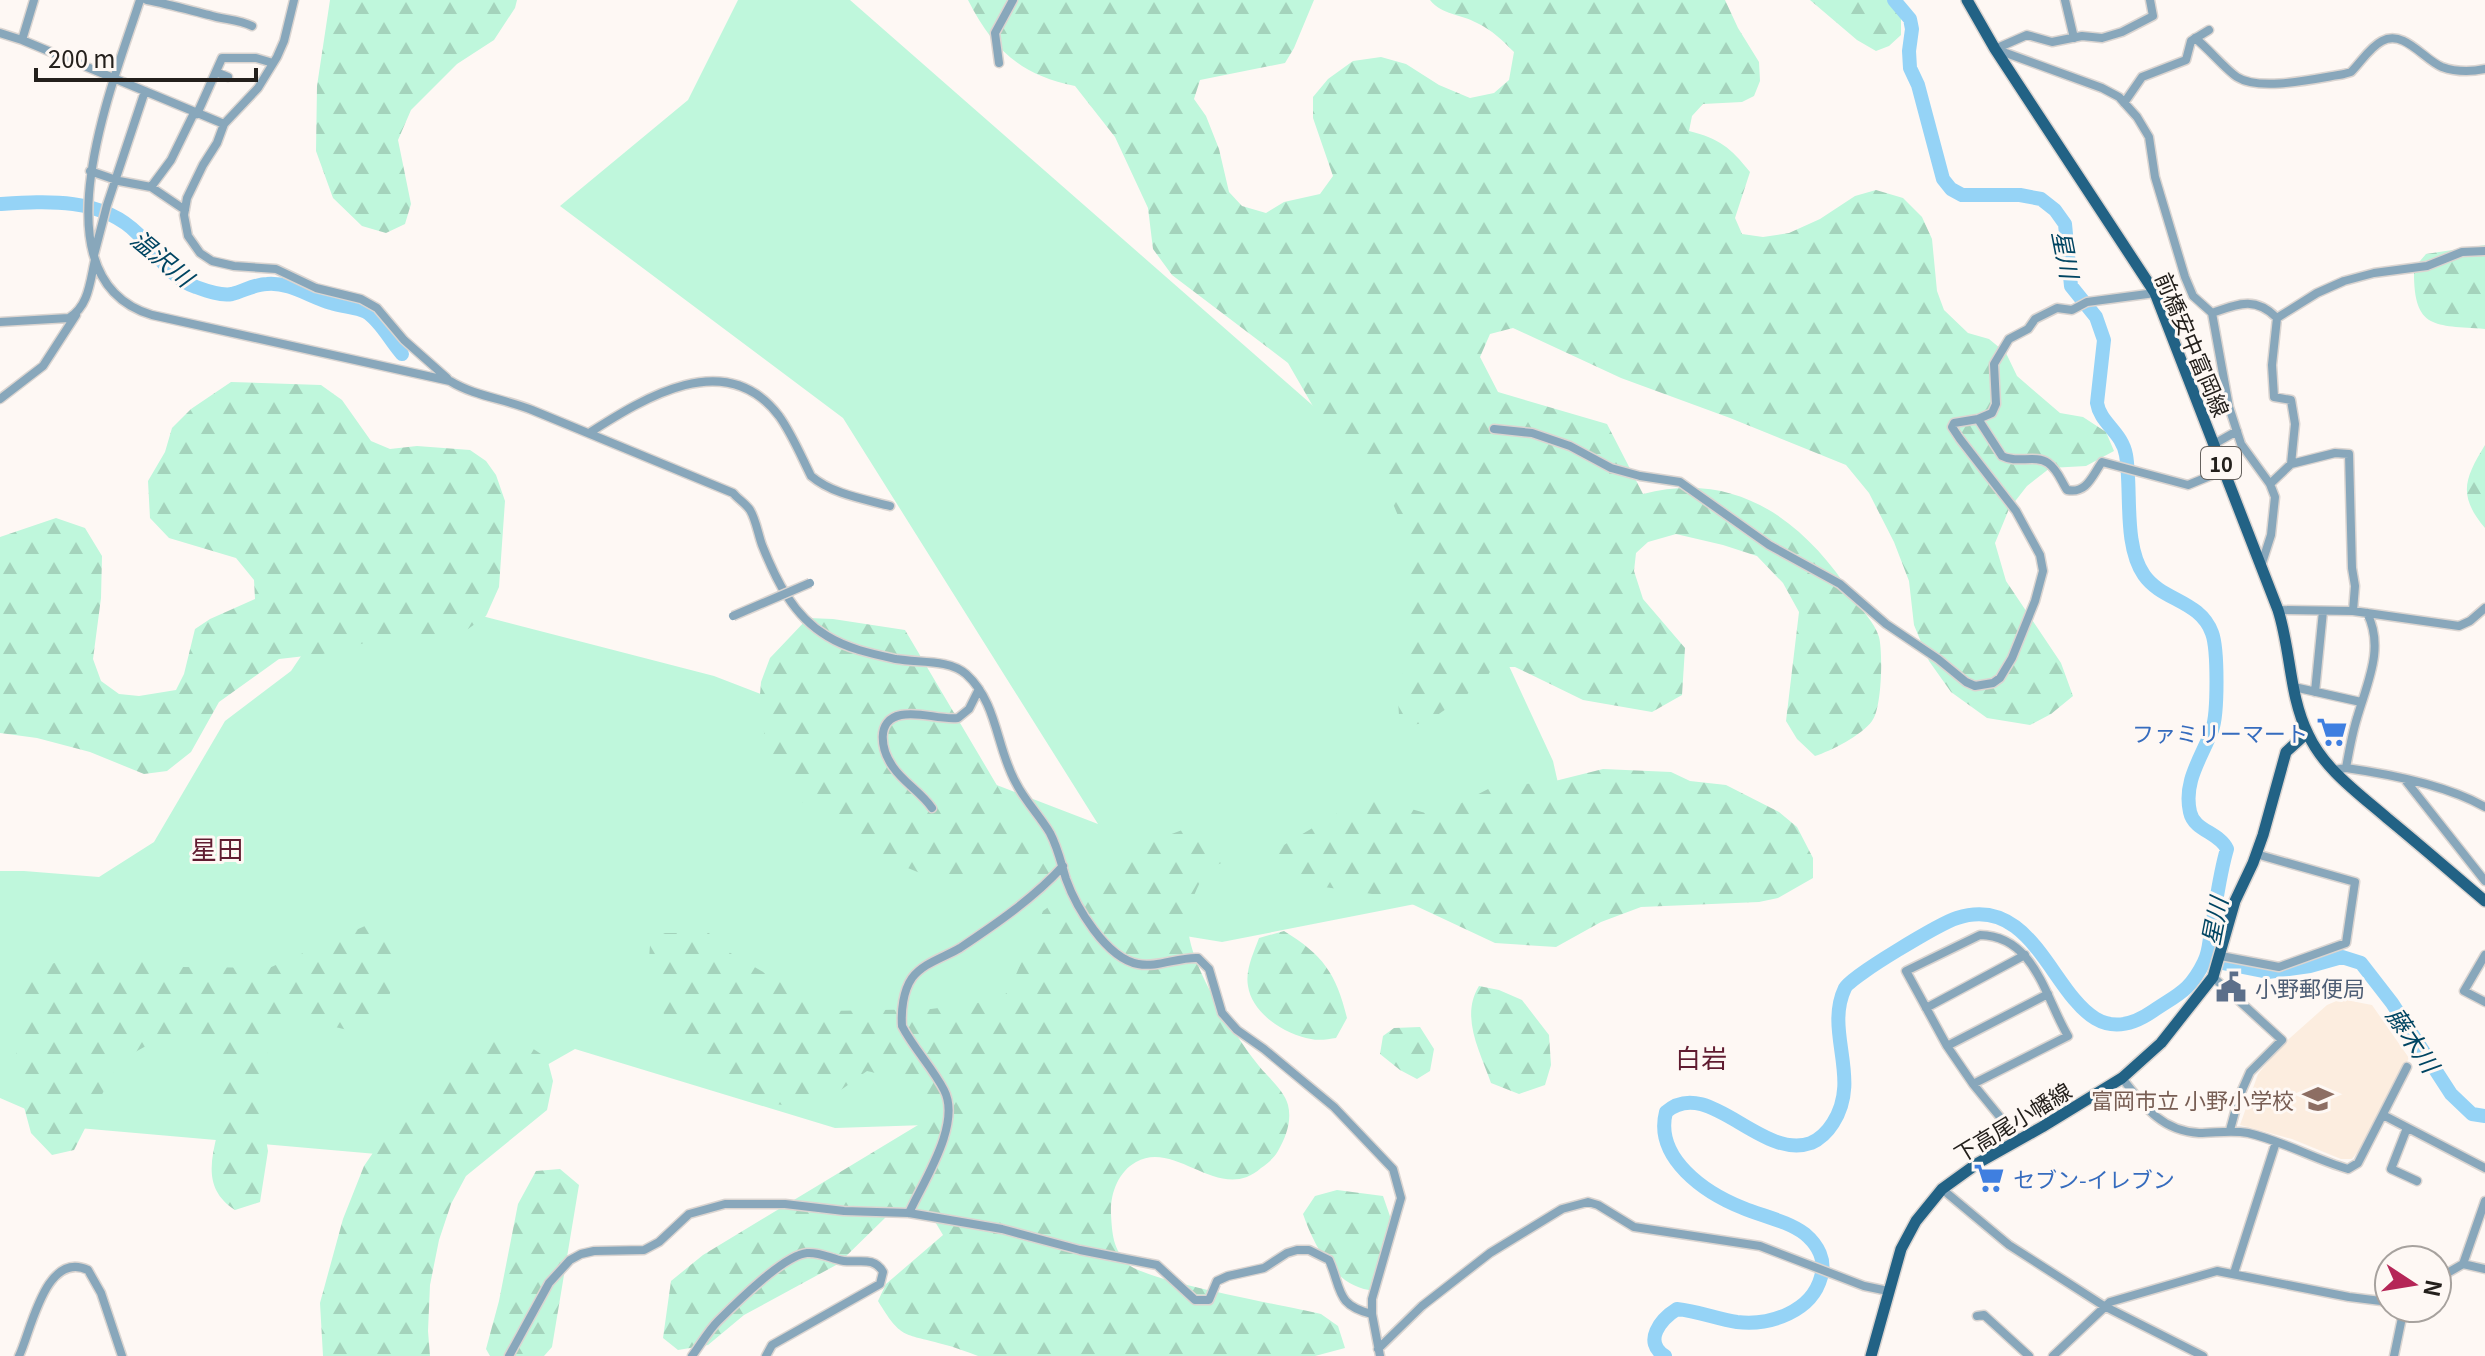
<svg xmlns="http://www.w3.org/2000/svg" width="2485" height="1356" font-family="Georgia,'Noto Sans JP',serif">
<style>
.built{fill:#fceddf}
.grass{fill:#bff7dc}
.forest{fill:url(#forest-firs)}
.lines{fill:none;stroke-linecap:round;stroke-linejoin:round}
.river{stroke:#95d3f6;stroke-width:14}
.minor-casing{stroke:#dbd5d1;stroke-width:11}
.major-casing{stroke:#dbd5d1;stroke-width:14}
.minor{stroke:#88a7bb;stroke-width:8}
.major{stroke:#226285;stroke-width:11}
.minor-bridge-casing{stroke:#dbd5d1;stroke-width:11;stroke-linecap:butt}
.minor-bridge{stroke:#88a7bb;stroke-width:8}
.labels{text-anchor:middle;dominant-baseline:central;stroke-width:6;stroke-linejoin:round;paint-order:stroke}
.shield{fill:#fef8f4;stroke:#65615d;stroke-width:2}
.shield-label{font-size:20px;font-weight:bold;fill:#24201c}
.street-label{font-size:22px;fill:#24201c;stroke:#fef8f4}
.shop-label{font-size:22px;fill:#366cbe;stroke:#fef8f4;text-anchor:end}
.service-label{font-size:22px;fill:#4e5e75;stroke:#fef8f4;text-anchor:start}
.education-label{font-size:22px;fill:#785e54;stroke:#fef8f4;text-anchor:end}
.water-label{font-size:24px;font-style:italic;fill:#004562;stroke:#fef8f4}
.quarter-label{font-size:26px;fill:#601c30;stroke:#fef8f4}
</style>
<defs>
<pattern id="forest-firs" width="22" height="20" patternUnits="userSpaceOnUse" patternTransform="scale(2)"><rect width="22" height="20" fill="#bff7dc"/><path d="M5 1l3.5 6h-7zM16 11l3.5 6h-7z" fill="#a4d3bc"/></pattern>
</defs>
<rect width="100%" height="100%" fill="#fef8f4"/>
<path class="built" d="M2341 999 2372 1005 2409 1058 2363 1145 2352 1159H2341L2292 1139 2240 1125 2258 1074 2281 1046 2327 1005Z"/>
<path class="grass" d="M738 0H850L1440 517 1553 761 1578 872 1222 942 1106 923 926 1125 835 1128 575 1049 388 1155 67 1127 0 1098V871H24L99 877 154 842 225 721 291 671 351 582 714 676 1098 824 843 418 560 206 688 100Z"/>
<path class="forest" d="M330 0H517L515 8 494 40 457 64 411 110 398 140 411 204 405 224 386 233 362 226 333 198 316 151 317 86Z
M968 0H1314L1294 48 1285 63 1200 80 1194 99 1206 116 1219 149 1229 192 1242 206 1266 213 1284 202 1320 194 1333 176 1313 118V97L1328 79 1353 61 1381 57 1406 64 1439 85 1470 98 1494 93 1509 80 1514 52C1503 41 1492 30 1477 23 1461 14 1442 15 1430 0H1725L1738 28 1759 62 1760 81 1754 96 1742 102 1703 104 1692 116 1689 131C1720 139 1730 147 1750 172L1735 218 1742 234 1763 237 1789 233 1820 219 1855 196 1876 190 1903 198 1922 217 1932 239 1937 291 1944 310 1968 333 1989 339 2006 353 2017 376 2060 413 2083 417 2106 432 2114 451 2086 466 2050 468 2027 486 2009 509 1995 543 2006 581 2061 663 2073 696 2051 714 2030 725 1987 718 1951 692 1929 661 1914 625 1909 581 1894 542 1869 493 1846 465 1730 418 1621 378 1513 328 1490 334 1480 357 1498 392 1607 424 1643 494C1736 469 1804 521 1852 595 1860 608 1875 623 1879 637 1883 652 1882 709 1872 721 1862 735 1831 751 1815 756L1797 739 1786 721 1799 612 1783 583 1757 556 1723 545 1676 534 1648 542 1636 553 1634 571 1643 599 1685 648 1682 695 1652 712 1583 700 1515 667H1493L1483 683 1426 723 1410 725 1399 715 1398 700 1407 652V537L1386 487 1329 434 1288 363 1172 275 1153 249 1148 208 1115 137 1075 86C1020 75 993 49 968 0Z
M1810 0H1895L1901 8V35L1889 46 1876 51 1857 40Z
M2485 245V329C2433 325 2413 330 2414 268L2426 254Z
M231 382 321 385 342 400 371 441 390 449 417 446 470 450 486 461 496 475 505 501 499 587 486 616 468 629 429 641 391 636 323 654 279 659 219 702 191 752 167 771 144 774 90 752 37 738 0 733V537L56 518 85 528 102 556 101 598 93 659 101 681 119 694 139 696 176 690 184 674 195 629 210 619 255 599 254 580 236 558 169 538 150 518 148 481 165 452 172 428 191 409Z
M2485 445V528C2457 495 2465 478 2485 445Z
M808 618 833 619 905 630 1050 875 968 877 920 873 869 852 794 796 770 762 759 707 761 682 770 658Z
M1603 769 1671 772 1690 781 1726 785 1779 812 1797 827 1813 858V878L1778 898 1759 902 1641 907 1601 922 1556 947 1495 943 1399 898 1304 884 1283 877 1272 861 1277 849 1343 810 1382 795 1404 807 1429 814 1459 804 1494 786 1551 782Z
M1198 824 1237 857 1206 869C1199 885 1189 902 1188 920 1185 959 1232 1031 1255 1061 1264 1074 1284 1089 1288 1105 1292 1121 1286 1137 1278 1151 1274 1158 1268 1163 1261 1168 1220 1205 1176 1139 1136 1162 1118 1172 1110 1194 1111 1214 1112 1233 1113 1250 1128 1264 1145 1281 1288 1306 1321 1314L1338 1326 1345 1348 1315 1356H978C967 1352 955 1347 942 1344 903 1333 901 1339 878 1301L886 1284 943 1235 934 1220 911 1215 886 1217 838 1264 744 1315 708 1345 678 1350 663 1338 671 1281 703 1255 923 1122 927 1112C911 1093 892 1076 867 1071 845 1087 820 1109 791 1106 716 1100 637 1016 651 939L665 933H709L720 947 830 1011 931 1009 998 1000 1009 991 1043 911 1079 884 1140 846Z
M365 926 384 927C398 953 395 989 382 1016 378 1023 370 1029 364 1034L294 1017 275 1029 257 1084 268 1151 260 1202 235 1210C187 1179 229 1130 222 1088 218 1066 203 1052 187 1038L155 1041 119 1061 74 1150 52 1155 31 1133 17 1081 16 1020 31 971 57 962 102 955 183 967 269 968Z
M1284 931C1323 955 1336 973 1347 1018L1336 1038C1329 1039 1319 1041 1311 1039 1286 1035 1252 1014 1248 986 1245 970 1254 952 1259 938Z
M1479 986 1499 990 1522 1000 1549 1035 1551 1065 1545 1085 1519 1094 1491 1083C1480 1051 1460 1017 1479 986Z
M1420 1027 1434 1049 1430 1071 1417 1079 1400 1070 1380 1054 1383 1036 1394 1028Z
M497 1039 526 1044 547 1058 553 1081 547 1110 466 1176 451 1204 439 1240 430 1285 428 1331 430 1356H323L320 1303 343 1219 364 1166 400 1113 457 1066Z
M560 1169 579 1185 552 1347 544 1356H490L486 1349 499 1301 518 1204 536 1171Z
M1337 1190 1383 1196 1392 1222 1381 1281 1369 1290C1333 1284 1314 1245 1303 1214L1315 1196Z"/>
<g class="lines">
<path class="river" d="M0 204C46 201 102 197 138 234 156 252 171 279 196 287 207 291 221 296 232 294 244 291 255 284 267 284 290 282 310 297 331 303 342 307 357 307 366 312 380 320 391 342 402 354
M2207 960 2268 972 2310 966 2342 957 2361 963 2392 1003 2451 1094 2472 1114 2485 1116
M1665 1356C1642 1342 1661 1319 1677 1309 1698 1311 1717 1319 1737 1322 1771 1326 1812 1311 1821 1277 1826 1260 1818 1245 1805 1234 1788 1221 1762 1216 1743 1208 1705 1193 1654 1158 1666 1112 1708 1075 1761 1161 1811 1143 1820 1139 1828 1131 1833 1123 1862 1078 1824 1032 1845 988 1851 976 1941 923 1957 918 2057 885 2059 1076 2153 1011 2178 994 2190 991 2204 962 2209 953 2209 942 2211 932 2216 905 2219 876 2227 849 2219 832 2194 831 2190 812 2183 781 2202 757 2212 730 2218 714 2218 649 2212 633 2200 600 2162 601 2144 575 2123 545 2132 490 2126 455 2122 432 2100 423 2097 403L2104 340 2096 317 2071 286 2065 224 2055 210 2041 199 2020 195H1962L1951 189 1943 179 1918 85 1910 68 1909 51 1912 29 1910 19 1894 0"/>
<g class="minor-casing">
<path id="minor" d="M140 0C115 79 31 279 152 315L450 381C474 396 505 399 532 410 599 437 666 465 733 493 738 499 746 504 750 510 756 520 758 534 762 545 776 580 793 616 827 636 848 649 873 654 896 659 918 663 949 659 966 674 998 703 996 748 1016 783 1025 801 1040 816 1050 833 1058 848 1061 863 1066 879 1076 907 1106 958 1138 964 1157 968 1178 957 1198 958L1209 969 1222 1013 1237 1030 1264 1049 1334 1107 1393 1169 1401 1198 1372 1299V1314L1380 1356
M147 0C168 4 189 10 209 15 224 20 238 19 252 26
M294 0 284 41 277 57 258 88 224 124 217 143 203 165 187 198 184 215 188 236 200 253 212 261 234 266 276 269 316 288 361 299 377 308 404 340 447 378
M2065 0 2074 38
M2150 0 2153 16 2122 32 2102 38 2082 36 2052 42 2027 35 1995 49 2102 88 2119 97 2137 117 2149 137 2155 177 2185 277 2193 296 2212 313 2229 407 2241 444 2270 484 2275 497 2271 535 2261 566
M0 33 22 40 224 124
M2195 38C2209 49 2225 69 2237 77 2260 92 2318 78 2344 74L2351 72C2361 62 2370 47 2382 41 2404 29 2424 60 2442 67 2456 72 2471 72 2485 69
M22 40 34 0
M999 63 995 33 1013 0
M216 72 228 77
M2124 103 2142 77 2186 60 2191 41 2209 30
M197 114 222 58H256L273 63
M90 171 119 181 151 187 185 210
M151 187 171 160 194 113
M94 255 107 205 145 91
M2212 313C2238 304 2255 296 2277 318L2317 293 2344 281 2374 273 2427 266 2462 252 2485 251
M2277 318 2272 365 2274 397 2291 400 2295 424 2291 464
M0 322 69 318C89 306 90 281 95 260
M0 399 43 366 76 315
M1978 419 2002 456C2017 464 2035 454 2048 463 2058 470 2061 481 2067 490 2087 494 2092 476 2102 462L2188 485 2210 476 2214 457 2217 454
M1494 429 1532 433 1570 446 1611 468 1640 476 1680 482 1769 545 1840 584 1886 624 1938 659 1966 682 1975 686 1993 683 2000 678 2012 658 2035 601 2043 571 2040 555 2016 511 1960 439 1952 427 1954 423 1978 419 1992 413 1996 404 1994 364 2009 339 2028 329 2035 319 2057 308 2072 310 2087 302 2155 293
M589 433C644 398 726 346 779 416 792 434 801 456 811 476 832 494 864 499 890 506
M2214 444 2237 431
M2270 484 2291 464 2335 453 2349 454 2352 568 2355 586 2353 611
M2278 610 2353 611 2459 626 2470 621 2485 608
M2294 687 2361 702
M2315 692 2323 611
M2346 768C2389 774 2448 786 2485 807
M2334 770 2346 768C2349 751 2352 734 2357 718 2367 683 2385 648 2367 613
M2406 781 2485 881
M932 808C921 792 904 783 893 767 881 750 875 720 901 715 920 711 939 720 958 718L969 709 979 689
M1980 935C2035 936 2045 998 2068 1036L1973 1084 1947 1046 1906 971Z
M2485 955 2464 991 2485 1002
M2221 956 2279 967 2346 943 2355 882 2256 854
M2213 977 2282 1040 2250 1072 2239 1097 2230 1130
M1926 1008 2025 955
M1947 1046 2048 994
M2122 1078C2143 1105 2161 1131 2199 1133 2216 1133 2231 1130 2248 1133 2283 1141 2314 1159 2348 1169L2358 1163 2407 1067
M1973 1084 2018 1139
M2383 1115 2485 1168
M2407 1128 2391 1169 2417 1181
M1942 1189 2009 1245 2104 1306 2203 1356
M909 1213C923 1182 962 1124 944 1090 932 1067 914 1049 902 1026 901 1011 903 991 912 978 923 963 945 957 960 948 996 924 1034 898 1063 866
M2463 1264 2485 1269
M2234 1273 2276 1142
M2437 1279 2463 1264 2485 1201
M1977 1316 1984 1315 2029 1356
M1378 1349 1422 1306 1490 1253 1562 1209 1588 1202 1598 1205 1634 1227 1760 1246 1864 1286 1888 1291
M19 1356C31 1332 45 1250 88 1270L101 1293 122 1356
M509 1356 549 1283 570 1260 581 1254 594 1251 644 1250 659 1242 689 1214 725 1204H785L844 1211 909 1213 1002 1229 1080 1250 1157 1265 1195 1300H1209L1217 1281 1228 1276 1264 1268 1287 1253 1297 1250H1309L1329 1260C1342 1289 1335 1305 1372 1314
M692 1356C701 1344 708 1331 718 1321 736 1303 784 1255 807 1253 821 1252 831 1259 844 1261 859 1263 874 1256 883 1272L880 1284 772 1345 766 1356
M2053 1356 2110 1302 2217 1271 2349 1297 2389 1302
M2394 1356 2404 1308"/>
</g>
<g class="major-casing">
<path id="major" d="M1967 0 1995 49 2155 293 2278 610C2291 650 2289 696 2308 734 2324 769 2358 793 2387 818 2420 845 2452 873 2485 901
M1871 1356 1901 1249 1916 1221 1942 1189 1978 1163 2042 1127 2122 1078 2161 1043 2213 977 2235 901 2253 863 2263 835 2286 752 2307 733"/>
</g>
<use href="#minor" class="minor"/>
<use href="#major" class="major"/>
<g class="minor-bridge-casing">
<path id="minor-bridge" d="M733 616 810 583"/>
</g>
<use href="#minor-bridge" class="minor-bridge"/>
</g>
<defs>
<g id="supermarket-bare" transform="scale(2.4)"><path d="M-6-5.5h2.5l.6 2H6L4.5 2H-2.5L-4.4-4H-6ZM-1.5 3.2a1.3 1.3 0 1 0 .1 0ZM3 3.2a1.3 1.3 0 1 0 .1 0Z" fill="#3f7fe0" stroke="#fef8f4" stroke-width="2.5" paint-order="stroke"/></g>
<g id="civic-bare" transform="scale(2.4)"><path d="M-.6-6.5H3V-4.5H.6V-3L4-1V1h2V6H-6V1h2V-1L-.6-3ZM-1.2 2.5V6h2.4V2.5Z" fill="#5c6f8a" stroke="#fef8f4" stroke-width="2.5" paint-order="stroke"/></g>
<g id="school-bare" transform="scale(2.4)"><path d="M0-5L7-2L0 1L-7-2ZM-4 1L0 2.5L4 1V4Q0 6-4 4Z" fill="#8d6e63" stroke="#fef8f4" stroke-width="2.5" paint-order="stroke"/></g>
</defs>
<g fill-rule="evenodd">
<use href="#supermarket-bare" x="2332" y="732"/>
<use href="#civic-bare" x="2231" y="987"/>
<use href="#school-bare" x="2318" y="1099"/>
<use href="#supermarket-bare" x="1989" y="1178"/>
</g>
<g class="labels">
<rect class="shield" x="2201" y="447" width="40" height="32" rx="6"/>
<g class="shield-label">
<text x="2221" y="463">10</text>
</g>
<g class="street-label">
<text transform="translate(2194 344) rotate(67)">前橋安中富岡線</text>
<text transform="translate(2012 1121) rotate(-31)">下高尾小幡線</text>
</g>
<g class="shop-label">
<text x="2308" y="732">ファミリーマート</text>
<text x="2013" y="1178" text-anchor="start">セブン-イレブン</text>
</g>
<g class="service-label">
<text x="2255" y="987">小野郵便局</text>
</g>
<g class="education-label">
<text x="2294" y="1099">富岡市立 小野小学校</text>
</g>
<g class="water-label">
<text transform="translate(2067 254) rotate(79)">星川</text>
<text transform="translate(163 257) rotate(40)">温沢川</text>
<text transform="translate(2213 921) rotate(-79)">星川</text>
<text transform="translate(2414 1039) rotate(56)">藤木川</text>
</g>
<g class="quarter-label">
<text x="217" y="847">星田</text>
<text x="1701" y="1056">白岩</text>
</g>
</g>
<g transform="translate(2413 1284) rotate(102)"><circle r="38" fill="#fef8f4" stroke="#a7a29e" stroke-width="2"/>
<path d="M0-6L14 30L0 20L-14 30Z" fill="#b52657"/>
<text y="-12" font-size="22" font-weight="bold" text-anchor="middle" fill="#24201c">N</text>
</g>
<path d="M36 68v12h220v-12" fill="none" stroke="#24201c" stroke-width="4"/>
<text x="48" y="68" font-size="24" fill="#24201c" stroke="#fef8f4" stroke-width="6" paint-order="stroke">200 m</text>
</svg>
